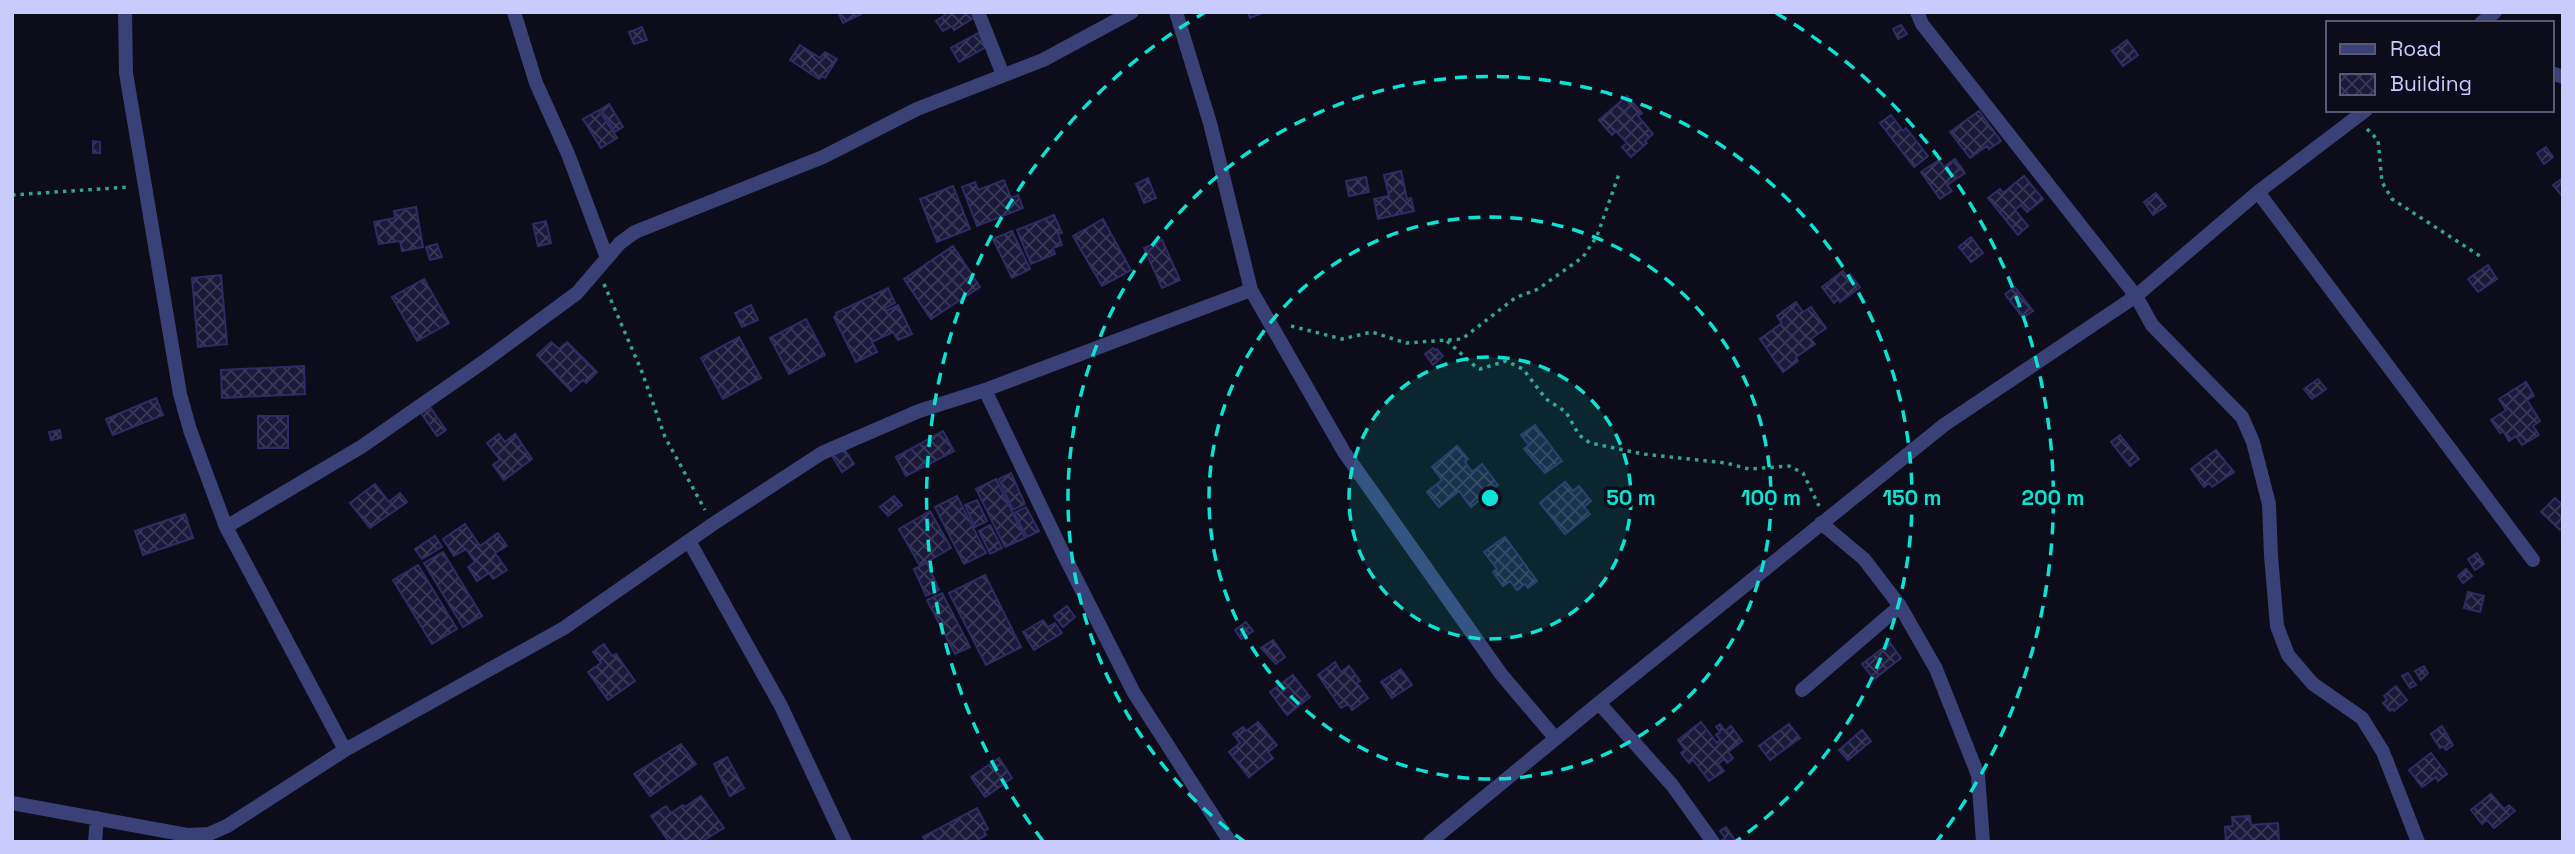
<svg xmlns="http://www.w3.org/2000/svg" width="2575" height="854" font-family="'Space Grotesk',sans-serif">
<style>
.building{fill:url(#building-cross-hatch);stroke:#2e2c65;stroke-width:2}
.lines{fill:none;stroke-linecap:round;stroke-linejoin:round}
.path{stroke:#33a58b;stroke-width:3.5;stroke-dasharray:3.5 5;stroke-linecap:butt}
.minor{stroke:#394177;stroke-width:14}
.ring{fill:none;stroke:#0de3d5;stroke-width:3.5;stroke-dasharray:12 9}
.centre{fill:#0de3d5;stroke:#0c0c1a;stroke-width:3.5}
.ring-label{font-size:21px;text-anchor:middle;font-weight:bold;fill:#0de3d5;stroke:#0c0c1a;stroke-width:7;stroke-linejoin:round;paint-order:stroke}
</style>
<defs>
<pattern id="building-cross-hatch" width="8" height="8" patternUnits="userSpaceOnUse" patternTransform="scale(1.75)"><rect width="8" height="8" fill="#1a193a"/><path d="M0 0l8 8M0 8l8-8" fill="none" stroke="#3a3957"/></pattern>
</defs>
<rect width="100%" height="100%" fill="#0c0c1a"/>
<path class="building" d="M838 12H865L843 23Z
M943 12H972L975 17 954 30 952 26 943 31 936 21 945 15Z
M1248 12H1265L1250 18Z
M1901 25 1907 34 1898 39 1893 29Z
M642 27 647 40 634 44 629 32Z
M978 33 986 47 959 62 951 48Z
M2127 40 2138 55 2123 66 2112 51Z
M800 45 820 58 825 52 837 59 825 78 822 76 819 79 790 60Z
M1627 96 1642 113 1638 116 1653 134 1645 141 1647 143 1631 157 1622 147 1627 143 1616 131 1612 135 1599 120Z
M609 104 623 127 615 132 601 109Z
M599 110 617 138 601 148 583 119Z
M1979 111 2001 141 1989 149 1987 146 1970 158 1950 132Z
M1891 115 1903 131 1906 128 1928 156 1914 167 1880 123Z
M93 141 100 142V153H93Z
M2546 147 2553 157 2544 164 2537 153Z
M1955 159 1965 173 1947 185 1952 191 1940 199 1921 172 1939 160 1944 167Z
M1401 171 1407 199 1411 198 1414 211 1378 219 1374 199 1389 196 1384 175Z
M2024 176 2043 199 2027 212 2021 205 2015 210 2028 226 2018 235 1988 198 2000 189 2003 193Z
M1366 177 1369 192 1349 196 1346 181Z
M1148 178 1156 198 1144 203 1136 184Z
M2563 178V197L2553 185Z
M1004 180 1011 198 1018 195 1023 208 977 226 962 187 975 182 978 190Z
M953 186 970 229 937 242 920 199Z
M2156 193 2166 206 2153 215 2144 202Z
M416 207 423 247 402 251 400 241 379 244 374 222 395 218 394 211Z
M1054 215 1062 233 1058 234 1062 245 1053 248 1055 254 1031 264 1017 230Z
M1103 219 1131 270 1102 286 1073 236Z
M546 221 551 243 538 246 533 224Z
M1012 231 1030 269 1012 278 993 239Z
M1971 237 1983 253 1971 262 1959 247Z
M1162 240 1180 280 1162 288 1144 248Z
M437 244 442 257 430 260 426 247Z
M953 246 980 287 931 319 904 279Z
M2488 265 2497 279 2478 292 2468 279Z
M1843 271 1847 276 1850 274 1860 287 1840 302 1838 299 1834 303 1822 287Z
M221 275 227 344 198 347 192 278Z
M424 279 449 323 417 341 392 297Z
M2015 287 2033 311 2023 318 2005 294Z
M888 288 895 303 885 308 886 311 898 305 912 334 898 340 893 332 872 342 877 352 856 362 834 317 837 315 836 313Z
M1796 302 1803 312 1811 307 1826 328 1811 339 1815 344 1796 357 1798 361 1783 372 1760 339 1782 323 1777 316Z
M751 305 758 320 742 327 735 313Z
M806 319 825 355 789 374 770 338Z
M739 337 761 378 723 399 701 358Z
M551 342 559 349 567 342 597 372 586 383 583 380 571 391 537 355Z
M1433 348 1435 350 1437 349 1443 356 1433 365 1425 354Z
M304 366 305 394 222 398 221 370Z
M2318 379 2326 389 2312 399 2304 389Z
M2526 382 2534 396 2527 400 2540 421 2533 426 2539 435 2522 445 2516 436 2509 441 2503 431 2500 433 2491 420 2506 410 2499 399Z
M156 398 163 415 113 435 106 419Z
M430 407 446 430 437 436 421 413Z
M258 416H288V448H258Z
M1535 425 1562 461 1545 473 1524 449 1529 445 1521 435Z
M60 430 61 438 51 440 49 432Z
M943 431 954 451 906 476 896 457Z
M499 434 505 442 515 434 532 459 504 480 493 465 500 460 487 443Z
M2120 435 2139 459 2130 466 2111 442Z
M1457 446 1468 459 1465 462 1472 472 1482 464 1498 485 1471 507 1459 491 1439 507 1427 492 1442 480 1432 467Z
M843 447 854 464 842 472 831 454Z
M2216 450 2234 472 2212 487 2209 483 2204 487 2191 469Z
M1011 473 1025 504 1013 510 999 479Z
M996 479 1025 538 1005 547 976 489Z
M1565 482 1573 491 1579 486 1591 501 1584 507 1590 514 1565 534 1540 503Z
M375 484 389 502 400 493 407 502 370 528 350 503Z
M894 496 902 505 888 516 880 507Z
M957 496 986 553 964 564 935 507Z
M2555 498 2563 506V528L2560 530 2541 512Z
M977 500 987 521 975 527 965 505Z
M1026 507 1039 531 1027 537 1014 513Z
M930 511 951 548 920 566 899 529Z
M185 514 193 538 143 555 135 531Z
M465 524 480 546 498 533 507 546 495 553 507 570 493 579 489 573 477 581 468 567 475 562 466 549 454 556 443 539Z
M990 525 1002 548 990 554 979 531Z
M435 536 442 547 422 559 415 549Z
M1505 537 1537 581 1528 588 1525 584 1517 590 1510 581 1503 586 1493 572 1497 569 1484 552Z
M443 552 482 616 463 627 424 563Z
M2477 553 2484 564 2475 570 2468 559Z
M927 563 939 590 926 596 914 569Z
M418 565 457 629 432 644 393 580Z
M2466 569 2472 576 2463 583 2458 576Z
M985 575 1021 647 986 665 949 593Z
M2468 592 2484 596 2480 612 2464 608Z
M942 593 970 647 955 654 927 600Z
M1067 606 1075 617 1063 627 1054 616Z
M1043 620 1048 627 1055 623 1062 633 1034 650 1023 632Z
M1246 622 1253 631 1241 639 1235 630Z
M1273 640 1285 657 1276 664 1261 648Z
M1890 643 1901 658 1874 679 1862 664Z
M604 644 612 656 616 654 635 681 608 700 588 672 601 663 593 652Z
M1335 662 1341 672 1349 666 1360 681 1357 683 1368 698 1352 710 1348 704 1341 708 1318 675Z
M2424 666 2428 673 2421 680 2415 671Z
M1401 669 1412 685 1392 698 1381 682Z
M2408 673 2416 685 2410 688 2402 676Z
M1293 675 1310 697 1287 715 1270 692Z
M2396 686 2407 700 2394 711 2392 709 2390 711 2383 703 2387 700 2384 696Z
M1258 722 1277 745 1268 752 1273 758 1249 777 1229 752 1240 743 1233 734 1243 727 1246 731Z
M1701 722 1717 743 1720 740 1716 735 1720 732 1716 727 1720 724 1725 731 1731 726 1742 741 1728 752 1733 758 1727 763 1724 759 1718 764 1724 771 1709 781 1693 760 1689 763 1681 753 1685 750 1678 740Z
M1789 724 1800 738 1770 760 1759 746Z
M2442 726 2453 745 2446 750 2443 746 2440 748 2431 734Z
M1862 730 1871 741 1848 760 1839 750Z
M681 744 696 764 650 796 634 774Z
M2431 753 2447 774 2438 781 2436 777 2422 787 2409 770Z
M727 757 744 788 730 796 714 764Z
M999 758 1012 778 985 797 971 777Z
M2491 794 2504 809 2509 805 2515 811 2494 828 2487 820 2482 824 2471 810Z
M701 796 724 828 701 842H669L651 816 666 806 671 813 683 805 685 807Z
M977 808 988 829 984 831 986 835 978 840 980 842H926L923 837Z
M2250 816 2251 825 2278 823 2279 842H2226L2225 827 2233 826 2232 817Z
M1726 827 1736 842 1722 840 1725 838 1720 831Z"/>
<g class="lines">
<path class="path" d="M2367 129 2378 140 2382 182 2392 199 2483 258
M12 195 129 187
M604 284 642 372 665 437 705 510
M1291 326 1342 339 1372 332 1406 343 1462 339 1515 298 1538 289 1583 257 1597 236 1619 174
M1447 341 1477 368 1480 369 1506 361 1523 369 1546 399 1566 412 1579 435 1590 443 1643 454 1726 463 1749 469 1789 466 1803 473 1819 506"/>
<path class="minor" d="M125 12 126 73 180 394 190 430 226 527 345 750
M514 12 536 83 568 154 607 258
M978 12 1003 75
M1176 12 1210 123 1251 290 1344 452 1501 674 1556 739
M1917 12 1922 24 2136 296 2152 325 2242 417 2253 442 2269 504 2271 556 2277 626 2288 655 2313 684 2362 718 2383 752 2418 842
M2481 23 2495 12
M2552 73 2563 77
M2258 192 2533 560
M985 390 1064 555 1134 693 1230 842
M1821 523 1864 559 1900 606 1936 669 1978 775 1983 842
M226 527 361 447 486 360 577 293 620 243 635 232 823 157 917 109 1043 60 1132 12
M689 541 781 706 845 842
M1802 690 1900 606
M1599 703 1672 785 1713 842
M12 803 187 835 209 834 227 826 345 750 564 628 713 524 822 453 919 411 985 390 1251 290
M95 842 97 818
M1430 842 1599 703 1944 425 2136 296 2258 192 2366 110"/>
</g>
<circle cx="1490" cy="498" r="141" fill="#0de3d5" fill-opacity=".12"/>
<g class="ring">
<circle cx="1490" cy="498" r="141"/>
<circle cx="1490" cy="498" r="281"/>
<path d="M1245 842A422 422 0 1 1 1735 842"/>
<path d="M1043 841A563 563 0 0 1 1204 13M1776 13A563 563 0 0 1 1937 841"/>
</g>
<circle cx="1490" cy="498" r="10" class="centre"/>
<g class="ring-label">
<text x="1631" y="505">50 m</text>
<text x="1771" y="505">100 m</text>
<text x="1912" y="505">150 m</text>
<text x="2053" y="505">200 m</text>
</g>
<rect width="2575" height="854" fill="none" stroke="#c8cbfc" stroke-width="28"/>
<rect x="2326" y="21" width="228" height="91" fill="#0c0c1a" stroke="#575874" stroke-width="2"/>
<rect x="2340" y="44" width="35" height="10" fill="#394177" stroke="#575874" stroke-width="2"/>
<text x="2390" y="56" font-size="21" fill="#c8cbfc">Road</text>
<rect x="2340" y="74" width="35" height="21" fill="url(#building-cross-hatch)" stroke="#575874" stroke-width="2"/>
<text x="2390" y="91" font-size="21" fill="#c8cbfc">Building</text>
</svg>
